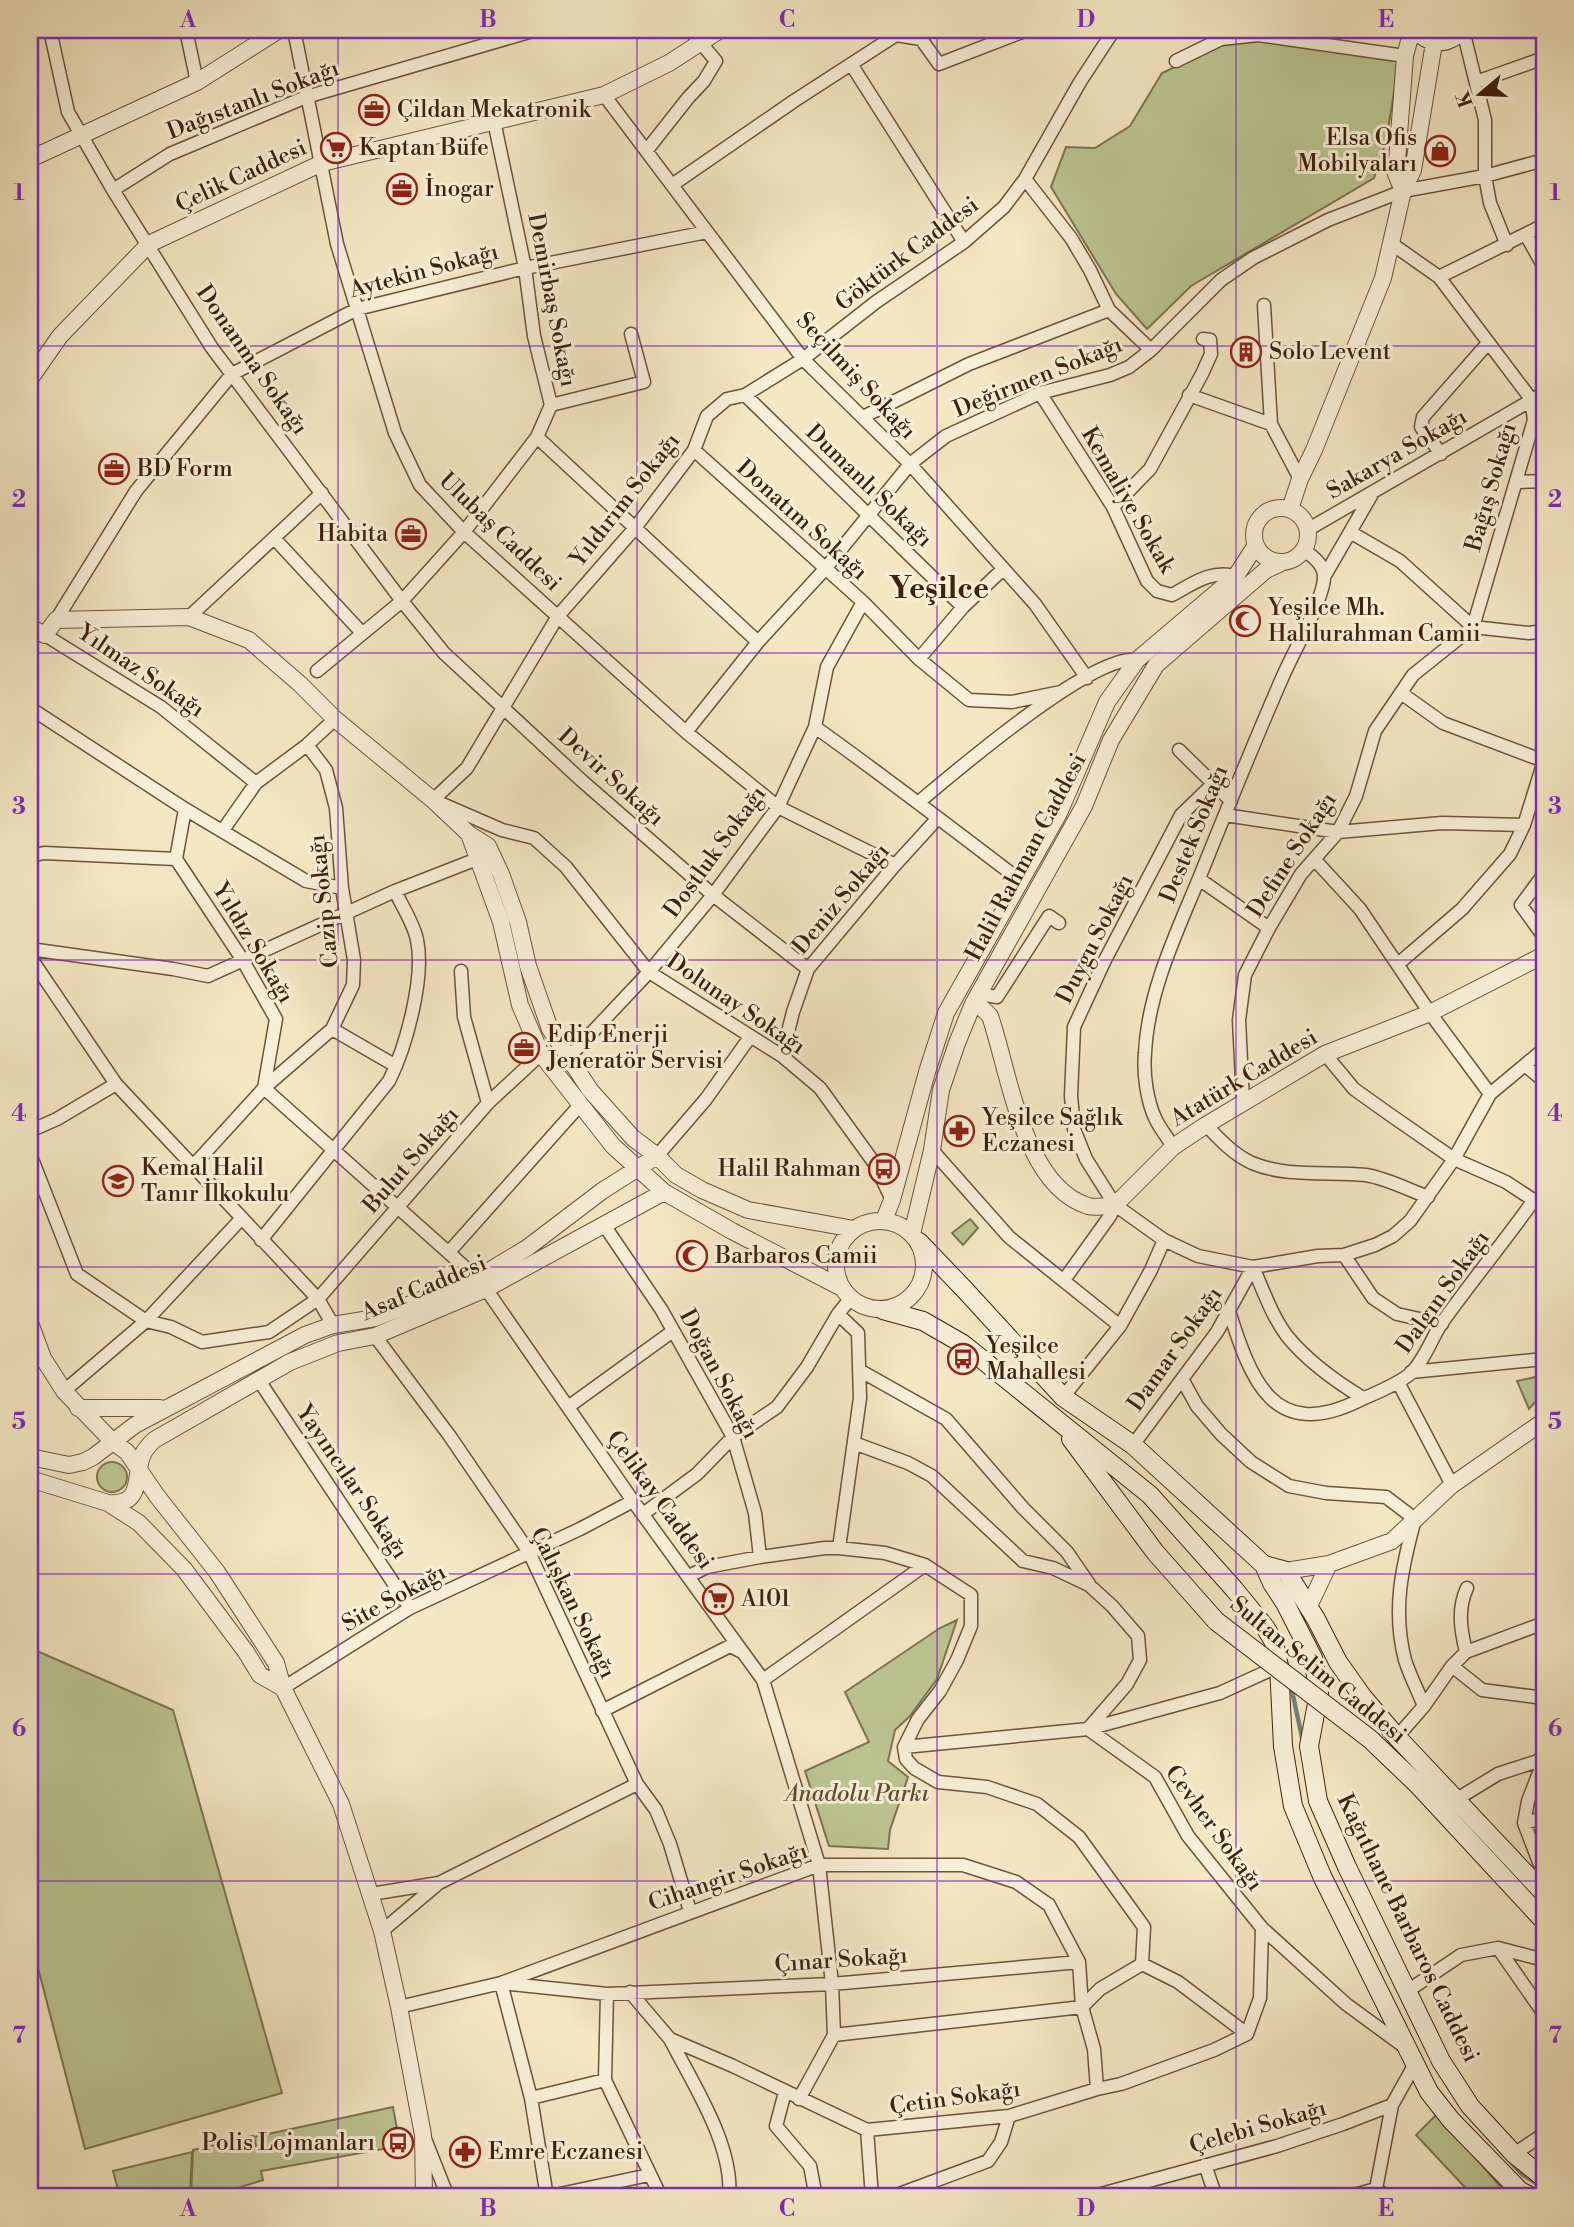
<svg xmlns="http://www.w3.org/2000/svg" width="1574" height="2227" font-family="'Libre Bodoni',serif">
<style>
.green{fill:#bcc593;stroke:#7d7450;stroke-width:2}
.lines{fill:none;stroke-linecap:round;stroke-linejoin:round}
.stream{stroke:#768072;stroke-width:4.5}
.minor-casing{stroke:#6c533b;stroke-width:15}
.tertiary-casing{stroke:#6c533b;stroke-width:18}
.secondary-casing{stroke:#3e220e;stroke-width:20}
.minor{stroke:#f8efd8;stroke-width:12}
.tertiary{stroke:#f8efd8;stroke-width:16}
.secondary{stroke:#f8efd8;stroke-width:18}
.secondary-bridge-casing{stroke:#3e220e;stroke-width:20;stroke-linecap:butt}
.secondary-bridge{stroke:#f8efd8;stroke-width:18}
.grid{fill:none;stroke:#7b2cbf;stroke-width:2;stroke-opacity:0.55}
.labels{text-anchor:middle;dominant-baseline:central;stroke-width:6;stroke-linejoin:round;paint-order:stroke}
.street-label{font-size:23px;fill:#3e220e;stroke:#f8efd8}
.poi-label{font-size:23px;fill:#3e220e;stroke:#f8efd8;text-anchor:start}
.park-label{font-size:23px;font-style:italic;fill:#5e4b2f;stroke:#f8efd8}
.district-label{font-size:30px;font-weight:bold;fill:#3e220e;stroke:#f8efd8}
.neatline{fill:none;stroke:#7b2cbf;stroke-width:2.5}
.grid-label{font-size:23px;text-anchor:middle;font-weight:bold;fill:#7b2cbf}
</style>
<rect width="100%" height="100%" fill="#f4e7c3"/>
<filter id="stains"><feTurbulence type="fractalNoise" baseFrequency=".00286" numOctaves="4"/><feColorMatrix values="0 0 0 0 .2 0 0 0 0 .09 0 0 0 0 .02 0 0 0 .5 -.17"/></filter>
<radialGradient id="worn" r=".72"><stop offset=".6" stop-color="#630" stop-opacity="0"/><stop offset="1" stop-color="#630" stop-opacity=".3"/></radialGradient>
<path class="green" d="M1261 39 1399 61 1386 142 1374 178 1191 286 1147 329 1116 294 1051 187 1066 147 1095 148 1130 126 1162 73 1219 46Z
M970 1219 978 1228 963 1245 952 1233Z
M1544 1375V1392L1529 1409 1517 1381Z
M97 1477a15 15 0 1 1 30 0a15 15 0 1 1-30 0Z
M957 1620 937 1679 910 1716 895 1730 888 1761 908 1777 890 1830 888 1849 829 1846 805 1771 869 1742 845 1692 940 1628Z
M30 1648 173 1710 282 2093 85 2149 30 1937Z
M393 2107 400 2146 261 2171 263 2180 209 2197H191L193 2150 253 2136 256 2147 254 2137Z
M1438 2113 1498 2184 1517 2197H1474L1416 2135Z
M192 2152 190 2197H120L113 2171Z"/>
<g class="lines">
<path class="stream" d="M1291 1686 1303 1742
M1511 2162 1522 2174 1544 2188"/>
<g class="minor-casing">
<path id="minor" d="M50 30 68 112 113 190 212 348 402 601 444 653 581 780 713 895 808 969
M186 30 197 82
M294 30 337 244 395 433 420 485 464 532 686 732 778 807 895 865
M893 30 896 35 921 39 939 64 1027 30
M1463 30 1485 120V176L1490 203 1507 245
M1176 61 1221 39 1258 35 1405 56
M851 64 964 242
M1476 82 1544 58
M604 95 803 359 910 464 1035 604 1087 678
M494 121 525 268 534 336 551 405 537 437 758 642
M647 150 688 98 704 81 716 61 690 30
M1025 179 1071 238 1090 270 1109 310 1151 350
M672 185 794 101 896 35
M113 190 170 154 306 97 536 30
M1526 235 1544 267
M1392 244 1439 277 1531 399 1534 420 1473 627
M1439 277 1544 225
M1264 305 1271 424
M1040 393 1113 507 1147 581 1157 591 1172 595C1194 583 1210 570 1236 576
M745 395 963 607
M1189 395 1271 424 1300 479
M551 405 644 382 631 334
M863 417 969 364 1109 310
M694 450 863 602 919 659 969 700 1012 702 1061 692
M1441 454 1421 427 1423 417 1488 343
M1517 482 1544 481
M1113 507 1150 469 1202 374 1211 354 1210 340 1203 339
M1307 530 1544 393
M1350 532 1400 561 1473 627
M274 538 362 633
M1324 577 1372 494
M189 617 322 493
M56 620 136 491 232 374 357 309 525 268 707 232
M1473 627 1529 633 1544 631
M45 635 161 707 256 783
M919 659 963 607 1002 570
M317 671 402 601 464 532 537 437
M1401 693 1443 723 1544 761
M30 708 185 809 176 859 242 959 276 1019 264 1088 477 1278
M815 727C885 777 953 829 1021 881
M686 732 758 642 825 569 910 464 946 436 1040 393 1110 375 1129 367 1151 350 1221 280 1253 258 1328 220 1403 191 1485 176 1544 160
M1179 750 1231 801
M1213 784 1181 815 1104 962 1074 1027 1071 1096 1074 1129 1086 1159 1115 1205 1164 1240 1198 1256 1253 1267 1318 1256 1344 1255 1375 1245 1393 1236 1410 1221 1454 1159 1490 1094 1544 1049
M919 802C956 771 1093 653 1137 660
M185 809 306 881 342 888
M1225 815 1338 832 1442 823 1524 825
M223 830 256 783 307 745 335 719
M30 856 44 853 176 859
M1315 860 1360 909 1430 1013 1490 1094
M1544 874 1521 905 1544 937
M1199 879 1269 928
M30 949 173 969 208 976 395 891
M30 957 116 1084 318 1299 333 1325
M1398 964 1462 909 1510 854 1524 825 1544 761
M461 971 464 1017 488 1103
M980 994 997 997 1049 916 1059 923
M332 1029 396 1066
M1325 1054 1354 1089 1389 1114 1454 1159 1506 1182 1544 1207
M782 1056 793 1012 808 969 895 865 937 819
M568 1058 649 972 713 895 778 807 815 727 827 667 863 602
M1526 1066 1544 1081
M1243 1102 1239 1020 1245 975 1269 928 1301 874 1338 832 1356 796 1375 731 1413 675 1473 627
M1206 1125C1219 1139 1234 1155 1252 1163 1288 1178 1329 1171 1366 1175 1386 1178 1409 1190 1428 1197
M30 1131 57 1119 116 1084
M1173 1147C1168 1138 1161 1130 1156 1120 1147 1102 1143 1073 1145 1053 1148 991 1177 932 1200 876 1227 809 1254 742 1283 676 1293 653 1323 600 1324 578 1325 565 1313 556 1303 550
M932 1150 1009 1237 1120 1326
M30 1154 77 1274 146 1321 241 1219
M657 1156 706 1099 750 1037
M193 1166 264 1088 332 1029 353 985 354 960 342 888 336 808 326 770 307 745
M892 1200 875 1164 820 1088 782 1056 649 972 566 867 534 838 502 830 433 800 467 768 558 616 635 528 694 450 707 416 727 399 745 395 803 359 876 302 964 242 1004 207 1025 179 1080 82 1114 30
M604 1225 661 1309 733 1437 755 1513 760 1557
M261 1240 389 1081C406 1047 425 978 417 940 414 924 402 906 395 891L477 859
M449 1252 580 1105
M1344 1255 1373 1298 1397 1314 1442 1324
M1253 1267C1263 1290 1272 1316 1287 1336 1308 1362 1335 1381 1363 1398
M1064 1280 1110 1216 1115 1205
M486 1289 633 1501 763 1680 819 1865 832 1984 834 2035 799 2099
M1229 1311C1251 1380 1273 1442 1358 1401 1375 1393 1395 1386 1410 1374 1424 1361 1431 1340 1441 1324 1471 1282 1504 1242 1534 1200
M375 1336 449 1435 529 1552 637 1784 656 1810 670 1844 690 1911
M859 1370 946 1419 1023 1508 1067 1552 1089 1584
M1411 1372 1544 1359
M258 1379 410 1608
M1182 1379 1197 1406 1221 1434 1251 1462 1289 1486 1326 1493 1386 1497 1415 1519C1402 1567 1392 1610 1405 1660 1410 1676 1418 1691 1424 1706
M1398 1382 1452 1485
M64 1391 146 1321 171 1327 202 1342 269 1332 318 1299 488 1103 541 1054
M1063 1397 1120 1326 1151 1270 1164 1240
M568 1407 673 1331
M854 1443 908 1463 932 1476 1023 1561 1053 1568 1089 1585 1112 1606 1138 1636 1140 1660 1127 1684 1088 1729
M1133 1445 1217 1332 1253 1267
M643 1514 697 1474 733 1437 777 1407 807 1367 838 1314
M839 1548 860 1398 858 1333 838 1314 850 1299
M1544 1565V1589
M689 1576 707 1567 760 1557 825 1548H839L885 1553 925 1565 971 1595V1626L957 1660 940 1691 918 1719 904 1747 906 1759 914 1768 938 1782 987 1787 1037 1804 1079 1837 1144 1927 1142 1964 1100 1989 1082 2007
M1466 1652C1461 1631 1457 1609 1467 1588
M1452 1666 1482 1690 1544 1698
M763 1680 925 1565
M283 1688 410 1608 580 1529 633 1501
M602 1711 730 1646 742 1652
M1088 1729 1220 1693 1279 1666
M1397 1737 1424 1706 1452 1666 1466 1652 1544 1623
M904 1747 1088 1729 1155 1777 1188 1836 1262 1928 1346 2004 1406 2048
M1544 1760 1528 1801 1524 1823 1539 1862 1544 1868
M1457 1799 1498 1774 1544 1759
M1524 1823 1544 1818
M371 1894 439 1883
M382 1931 439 1883 637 1784
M1498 1948 1544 2014
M1142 1964 1178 1982 1247 2034
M1409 1990 1461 1955 1498 1948 1544 1960
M630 1992 670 2039 733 2066 867 2130 1009 2116 1097 2089 1121 2084 1214 2050 1247 2034 1260 1998 1262 1928
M607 1994 605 2080 661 2197
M399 2007 501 1983 819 1865H963L1016 1882 1049 1905 1079 1962 1082 2007 1094 2049 1097 2089
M834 2035 1082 2007
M670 2039C693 2084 734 2146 729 2197
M785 2092 776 2126 810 2166 816 2197
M531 2098 605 2080
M867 2130 872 2197
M425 2139 448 2197
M1514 2154 1544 2134
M1205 2165 1216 2197
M546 2197 649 2175
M547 2197 531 2098 501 1983 607 1994 832 1984 1079 1962
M891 2197 988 2161 1001 2142 1009 2116
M1090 2197 1277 2146 1343 2124 1392 2105 1415 2064
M1346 2197 1376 2189
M1388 2197 1376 2189 1392 2105"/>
</g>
<g class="tertiary-casing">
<path id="tertiary" d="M1416 30C1429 47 1449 46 1463 30
M30 159 197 82 279 30
M1403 191 1396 174 1405 56 1412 30
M30 379 60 336 149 244 322 163 604 95 669 63 720 30
M1254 535a27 27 0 1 1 54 0a27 27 0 1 1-54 0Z
M1290 509 1300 479 1314 450 1383 278 1403 191 1413 170 1434 43
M30 627 45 635 56 620 189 617 249 640 300 684 335 719 433 800 469 834 488 846 501 874 518 922 528 966 550 1029 590 1090 633 1138 657 1156 676 1175 702 1190 748 1210 854 1229
M469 834 501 922 520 1005 541 1054 613 1146 664 1192 732 1231 842 1288
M973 1004 980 1006 990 1016C1009 1071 1023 1186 1088 1206 1096 1208 1107 1206 1115 1205L1173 1147 1206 1125 1325 1054 1430 1013 1544 955
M884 1220 892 1200 927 1072 946 1013 1059 813 1107 702 1137 660 1236 576 1256 545
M836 1265a44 44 0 1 1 88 0a44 44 0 1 1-88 0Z
M912 1234 932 1150 941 1090 957 1043 973 1004 1084 806 1111 740 1156 665 1266 570 1283 562
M30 1323 43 1358 64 1391 112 1441 127 1452 157 1496 217 1572 276 1663 283 1688 341 1804 382 1931 399 2007 423 2135 424 2197
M78 1408H160
M30 1457 69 1465 83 1462 93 1457 135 1425 305 1335 333 1325 375 1318 477 1278 527 1248 602 1191 657 1156
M30 1479 108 1503 139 1523 184 1569 246 1652 260 1675 283 1688
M108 1503C145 1506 133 1475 143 1454 145 1449 150 1444 154 1440L290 1362 338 1343 375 1336 486 1289 664 1192
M1286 1571 1329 1564 1392 1541 1452 1485 1544 1421
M1309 1606 1329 1564"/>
</g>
<g class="secondary-casing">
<path id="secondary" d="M919 1242 965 1290 1063 1397 1133 1445 1264 1565 1272 1583 1285 1603 1313 1658 1319 1693 1309 1746 1318 1801 1347 1867 1441 2061 1470 2106 1514 2154 1544 2178
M883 1310 923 1321 963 1344 1150 1495 1234 1589 1265 1627 1274 1642 1279 1666 1283 1746 1293 1806 1322 1876 1429 2092 1451 2120 1520 2191 1532 2197
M1071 1439 1155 1552 1216 1621
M1264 1565 1286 1571 1316 1619 1338 1662 1362 1696 1397 1737 1544 1893
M1370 1739 1417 1784 1544 1921"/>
</g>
<use href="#minor" class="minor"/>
<use href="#tertiary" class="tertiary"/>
<use href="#secondary" class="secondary"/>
<g class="secondary-bridge-casing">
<path id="secondary-bridge" d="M1216 1621 1370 1739"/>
</g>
<use href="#secondary-bridge" class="secondary-bridge"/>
</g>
<path class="grid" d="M338 30V2197M637 30V2197M937 30V2197M1236 30V2197M30 346H1544M30 653H1544M30 960H1544M30 1267H1544M30 1574H1544M30 1881H1544"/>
<defs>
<g id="office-ring" transform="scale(1.575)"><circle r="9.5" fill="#f8efd8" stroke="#8f2418" stroke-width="1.5"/><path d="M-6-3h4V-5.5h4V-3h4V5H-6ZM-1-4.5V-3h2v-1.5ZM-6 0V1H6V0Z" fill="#8f2418"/></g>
<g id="supermarket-ring" transform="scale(1.575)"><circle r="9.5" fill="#f8efd8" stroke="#8f2418" stroke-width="1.5"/><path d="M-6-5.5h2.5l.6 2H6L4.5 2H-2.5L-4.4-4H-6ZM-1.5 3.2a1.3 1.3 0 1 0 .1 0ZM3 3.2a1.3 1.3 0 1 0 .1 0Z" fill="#8f2418"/></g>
<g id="shop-ring" transform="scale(1.575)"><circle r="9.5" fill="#f8efd8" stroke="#8f2418" stroke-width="1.5"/><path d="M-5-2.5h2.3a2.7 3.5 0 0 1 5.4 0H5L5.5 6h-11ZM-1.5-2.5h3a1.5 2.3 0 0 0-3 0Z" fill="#8f2418"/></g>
<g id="building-ring" transform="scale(1.575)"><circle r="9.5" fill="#f8efd8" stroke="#8f2418" stroke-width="1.5"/><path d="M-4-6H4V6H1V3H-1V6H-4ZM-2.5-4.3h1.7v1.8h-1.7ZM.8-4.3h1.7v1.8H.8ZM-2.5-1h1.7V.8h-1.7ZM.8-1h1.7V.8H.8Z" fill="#8f2418"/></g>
<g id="mosque-ring" transform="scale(1.575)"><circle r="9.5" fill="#f8efd8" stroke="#8f2418" stroke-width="1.5"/><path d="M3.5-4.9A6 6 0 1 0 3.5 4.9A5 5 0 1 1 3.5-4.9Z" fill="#8f2418"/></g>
<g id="pharmacy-ring" transform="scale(1.575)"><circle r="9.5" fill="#f8efd8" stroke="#8f2418" stroke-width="1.5"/><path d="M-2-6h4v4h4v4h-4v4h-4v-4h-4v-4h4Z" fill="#8f2418"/></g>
<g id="bus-ring" transform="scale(1.575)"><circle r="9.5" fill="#f8efd8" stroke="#8f2418" stroke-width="1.5"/><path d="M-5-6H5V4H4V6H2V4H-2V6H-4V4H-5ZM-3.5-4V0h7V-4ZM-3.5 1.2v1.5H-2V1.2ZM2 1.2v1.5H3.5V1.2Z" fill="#8f2418"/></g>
<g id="school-ring" transform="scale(1.575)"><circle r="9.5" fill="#f8efd8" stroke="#8f2418" stroke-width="1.5"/><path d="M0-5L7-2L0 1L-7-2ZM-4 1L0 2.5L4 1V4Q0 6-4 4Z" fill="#8f2418"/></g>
</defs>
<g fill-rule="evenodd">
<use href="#office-ring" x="374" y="110"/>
<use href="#supermarket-ring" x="336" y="148"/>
<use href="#shop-ring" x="1440" y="151"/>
<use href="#office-ring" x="402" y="189"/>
<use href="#building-ring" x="1246" y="352"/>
<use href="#office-ring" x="114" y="469"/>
<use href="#office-ring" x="411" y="534"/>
<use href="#mosque-ring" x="1245" y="621"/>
<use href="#office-ring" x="524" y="1048"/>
<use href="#pharmacy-ring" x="959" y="1131"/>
<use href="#bus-ring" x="884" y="1169"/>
<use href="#school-ring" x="118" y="1181"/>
<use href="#mosque-ring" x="692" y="1256"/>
<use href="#bus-ring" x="963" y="1359"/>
<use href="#supermarket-ring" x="718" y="1599"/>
<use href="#bus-ring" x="398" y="2143"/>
<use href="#pharmacy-ring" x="465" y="2152"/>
</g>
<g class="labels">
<g class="street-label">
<text transform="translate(253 100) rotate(-21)">Dağıstanlı Sokağı</text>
<text transform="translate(241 176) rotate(-25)">Çelik Caddesi</text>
<text transform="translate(907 254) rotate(-37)">Göktürk Caddesi</text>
<text transform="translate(424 271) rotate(-15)">Aytekin Sokağı</text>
<text transform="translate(552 300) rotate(79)">Demirbaş Sokağı</text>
<text transform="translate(252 360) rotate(55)">Donanma Sokağı</text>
<text transform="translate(856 376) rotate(47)">Seçilmiş Sokağı</text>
<text transform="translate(1038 377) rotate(-22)">Değirmen Sokağı</text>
<text transform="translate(1397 454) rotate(-30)">Sakarya Sokağı</text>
<text transform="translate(869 486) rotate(44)">Dumanlı Sokağı</text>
<text transform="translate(1491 487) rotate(-74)">Bağış Sokağı</text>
<text transform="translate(625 500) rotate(-52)">Yıldırım Sokağı</text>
<text transform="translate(1128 500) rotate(60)">Kemaliye Sokak</text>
<text transform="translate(802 520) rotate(42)">Donatım Sokağı</text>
<text transform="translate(500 532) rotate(44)">Ulubaş Caddesi</text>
<text transform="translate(141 671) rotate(34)">Yılmaz Sokağı</text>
<text transform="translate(611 777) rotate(42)">Devir Sokağı</text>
<text transform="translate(1194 834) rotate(-68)">Destek Sokağı</text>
<text transform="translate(715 852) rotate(-54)">Dostluk Sokağı</text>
<text transform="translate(1292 855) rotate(-57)">Define Sokağı</text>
<text transform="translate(1026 857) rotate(-62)">Halil Rahman Caddesi</text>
<text transform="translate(841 899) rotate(-50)">Deniz Sokağı</text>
<text transform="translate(324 901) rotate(-96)">Cazip Sokağı</text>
<text transform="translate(1095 939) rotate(-63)">Duygu Sokağı</text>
<text transform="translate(253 943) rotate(59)">Yıldız Sokağı</text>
<text transform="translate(736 1004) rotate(34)">Dolunay Sokağı</text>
<text transform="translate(1244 1078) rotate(-31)">Atatürk Caddesi</text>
<text transform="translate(411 1160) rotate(-49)">Bulut Sokağı</text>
<text transform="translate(424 1288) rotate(-23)">Asaf Caddesi</text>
<text transform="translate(1443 1292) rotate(-55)">Dalgın Sokağı</text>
<text transform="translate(1175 1349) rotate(-55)">Damar Sokağı</text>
<text transform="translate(719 1374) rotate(62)">Doğan Sokağı</text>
<text transform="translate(352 1482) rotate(56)">Yayıncılar Sokağı</text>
<text transform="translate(660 1500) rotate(54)">Çelikay Caddesi</text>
<text transform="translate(394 1598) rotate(-29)">Site Sokağı</text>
<text transform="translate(573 1603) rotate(64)">Çalışkan Sokağı</text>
<text transform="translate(1318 1670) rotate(39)">Sultan Selim Caddesi</text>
<text transform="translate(1214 1828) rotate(54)">Cevher Sokağı</text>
<text transform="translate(728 1877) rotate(-19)">Cihangir Sokağı</text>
<text transform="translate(1408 1928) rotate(64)">Kağıthane Barbaros Caddesi</text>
<text transform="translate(841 1960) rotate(-4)">Çınar Sokağı</text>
<text transform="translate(955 2098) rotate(-8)">Çetin Sokağı</text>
<text transform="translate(1258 2127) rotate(-16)">Çelebi Sokağı</text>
</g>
<g class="poi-label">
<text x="397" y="110">Çildan Mekatronik</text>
<text x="1417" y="138" text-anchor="end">Elsa Ofis<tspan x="1417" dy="26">Mobilyaları</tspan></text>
<text x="359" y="148">Kaptan Büfe</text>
<text x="425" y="189">İnogar</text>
<text x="1269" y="352">Solo Levent</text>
<text x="137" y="469">BD Form</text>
<text x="388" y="534" text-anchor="end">Habita</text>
<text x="1268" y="608">Yeşilce Mh.<tspan x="1268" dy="26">Halilurahman Camii</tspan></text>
<text x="547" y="1035">Edip Enerji<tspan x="547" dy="26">Jeneratör Servisi</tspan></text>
<text x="982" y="1118">Yeşilce Sağlık<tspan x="982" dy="26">Eczanesi</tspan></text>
<text x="141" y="1168">Kemal Halil<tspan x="141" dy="26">Tanır İlkokulu</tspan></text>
<text x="861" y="1169" text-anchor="end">Halil Rahman</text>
<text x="715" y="1256">Barbaros Camii</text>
<text x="986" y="1346">Yeşilce<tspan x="986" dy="26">Mahallesi</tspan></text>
<text x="741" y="1599">A101</text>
<text x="375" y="2143" text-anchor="end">Polis Lojmanları</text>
<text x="488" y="2152">Emre Eczanesi</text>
</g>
<g class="park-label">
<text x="857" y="1794">Anadolu Parkı</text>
</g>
<g class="district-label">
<text x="939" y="589">Yeşilce</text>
</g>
</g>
<rect width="1574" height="2227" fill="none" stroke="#f4e7c3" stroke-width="77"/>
<g transform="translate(1480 94) rotate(251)" stroke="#f8efd8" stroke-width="5" paint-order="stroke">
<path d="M0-5L12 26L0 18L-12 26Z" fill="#3e220e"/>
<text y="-10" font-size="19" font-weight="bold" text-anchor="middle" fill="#3e220e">K</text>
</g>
<rect x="38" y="38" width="1498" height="2150" class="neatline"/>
<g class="grid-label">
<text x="188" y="27">A</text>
<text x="488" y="27">B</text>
<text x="787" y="27">C</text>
<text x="1086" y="27">D</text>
<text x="1386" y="27">E</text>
<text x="19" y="200">1</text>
<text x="1555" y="200">1</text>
<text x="19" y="507">2</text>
<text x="1555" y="507">2</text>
<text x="19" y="814">3</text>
<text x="1555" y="814">3</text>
<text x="19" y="1121">4</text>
<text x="1555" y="1121">4</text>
<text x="19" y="1429">5</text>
<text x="1555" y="1429">5</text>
<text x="19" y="1736">6</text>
<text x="1555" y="1736">6</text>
<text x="19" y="2043">7</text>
<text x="1555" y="2043">7</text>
<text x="188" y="2216">A</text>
<text x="488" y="2216">B</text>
<text x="787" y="2216">C</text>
<text x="1086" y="2216">D</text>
<text x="1386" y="2216">E</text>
</g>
<rect width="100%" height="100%" filter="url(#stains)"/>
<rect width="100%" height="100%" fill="url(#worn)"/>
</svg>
